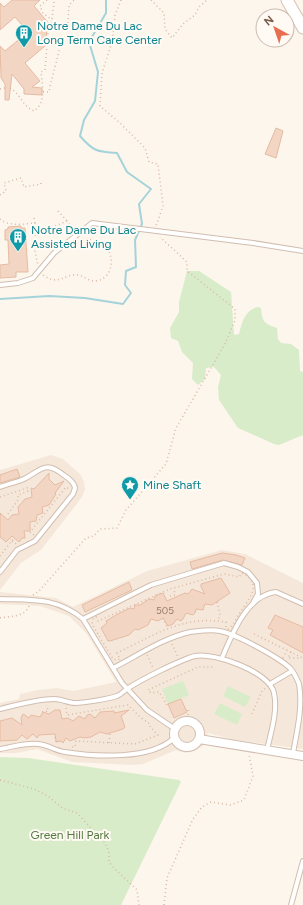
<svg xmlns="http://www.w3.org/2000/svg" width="303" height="905" font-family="Figtree,sans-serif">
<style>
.residential{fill:#f5e8da}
.green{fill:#d8ecc9}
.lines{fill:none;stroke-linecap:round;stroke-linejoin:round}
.stream{stroke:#a5d3da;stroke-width:2}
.building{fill:#f3d5c3;stroke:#e6bba3}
.service-casing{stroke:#d1beb0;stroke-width:6}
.minor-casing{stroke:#d1beb0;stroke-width:10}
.secondary-casing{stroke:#d6c0b0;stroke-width:13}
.path{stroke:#d9b8a5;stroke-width:1.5;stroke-dasharray:1 3;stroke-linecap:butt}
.service{stroke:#fff;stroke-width:4}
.minor{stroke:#fff;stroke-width:8}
.secondary{stroke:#fff;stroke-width:11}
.labels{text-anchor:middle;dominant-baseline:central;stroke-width:4;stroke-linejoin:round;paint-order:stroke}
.number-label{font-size:10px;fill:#987a6a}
.culture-label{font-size:12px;fill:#0d838f;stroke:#fffaf3;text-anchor:start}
.park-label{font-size:12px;fill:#537a41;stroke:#fffaf3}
</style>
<rect width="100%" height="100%" fill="#fdf6ec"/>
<path class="residential" d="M51 455 63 459 80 474 84 482 85 489 82 497 41 550 21 563 0 590V470Z
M222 550 245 554 303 583V749L234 740 208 733 203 746 194 751 186 753 176 750 143 764 134 765 72 762 37 749 16 753H0V703L19 699 20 694 38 690 57 688 73 691 116 682 87 634 69 616 40 606 0 604V592L56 598 73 607 147 571Z"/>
<path class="green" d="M187 271H199L231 292 234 335 239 334C242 322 245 310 258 307L261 308C262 321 264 324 277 328L278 339 281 343 291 344 299 350 300 371 303 372V435L279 445 274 444 238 428 219 400 218 387 221 375 214 367 206 368 205 379 198 385 192 379 193 363 182 352 178 341 171 338 170 328 179 312V302Z
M183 681 189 695 168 704 162 689Z
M228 686 251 697 245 707 223 696Z
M220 703 242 714 237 725 214 714Z
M0 757 28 758 179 780 181 782 121 905H0Z"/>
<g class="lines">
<path class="stream" d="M0 299 49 296 85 298 123 304 131 293 125 285 126 271 136 267 135 240 142 224 139 204 151 189 127 172 117 153C97 152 93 151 80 136L84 120 95 101 98 72 89 42 106 13V0"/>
</g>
<path class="building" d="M12 0H40L34 6 51 26 47 30 45 46 25 63 40 81 32 87 42 88V95L24 94V89L12 74 9 100H5V84L1 78 0 46 5 51 28 32 15 17 0 30V3L4 7Z
M276 128 283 131 276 158 265 154Z
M21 226V228H25L28 272H16V277L0 278V265L9 264 8 240H5V230L8 229V227Z
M17 469 20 477 0 483V475Z
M49 473V479L55 485 64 481 55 493 56 494 49 505 42 507 43 513 37 515 36 521 30 522V531H24L25 538H22L19 542 12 536 6 542 0 537V513L8 520 12 515 19 514 18 507 25 499 32 497 31 488 34 489Z
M222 553 236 555 245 558 242 565 223 560 192 569 190 562Z
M221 578 230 593 212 605 205 604 203 610 196 609 195 613 193 615 186 613 183 619 181 621 177 619 173 624 168 626 163 618 158 621 151 619 148 625 138 630 135 629 129 635 110 641H108L101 628 107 623 106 621 116 615 130 608 134 609 135 605H140L149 599 154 600 155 596 157 595 163 593 167 601 185 593 188 594 192 589 205 594 201 587V584Z
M129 582 132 590 85 612 82 605Z
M275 615 303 627V653L270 635 273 630 268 628Z
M181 699 187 712 174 718 168 704Z
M55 710H60L62 719 68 718 73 721 79 716 85 719 87 715 90 714 95 718 100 712 114 711V713L129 710 121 716 125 727 123 729 107 734 100 732 91 737 84 738 80 737 70 741 66 738 63 743 61 741 56 742 55 734 39 735 37 738 33 734 27 739 22 735 17 740 0 741V721L12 718 22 725 21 718 23 714 29 718 31 715 40 717 43 712 49 714Z"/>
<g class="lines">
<g class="service-casing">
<path id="service" d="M0 285 18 283 33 278 54 253 92 223 253 243 303 251
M0 487C8 484 17 482 24 479 43 469 45 460 65 476 70 479 74 483 75 488L73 494 35 541 17 550 0 572
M0 599C32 600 56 597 83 619
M222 658C232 634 247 595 276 592L303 604
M113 668C137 656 163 638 190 632 199 631 211 629 220 631 236 634 278 657 290 668 294 672 297 679 299 684 303 707 297 731 293 753
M270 684 292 671
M0 709C17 705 37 699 54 699 62 699 68 703 75 703 84 703 108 699 117 696 121 695 123 691 127 689 140 680 180 660 195 656 214 652 270 672 274 693 278 711 271 732 267 750
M175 729 147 710 122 683 83 619 151 585 224 563 238 567 248 572 257 583 258 594 253 603
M0 749C12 747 27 742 39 744 48 745 56 751 65 752 96 757 151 760 174 738
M291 905 303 861"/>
</g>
<g class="minor-casing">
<path id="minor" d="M174 734a13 13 0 1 1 26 0a13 13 0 1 1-26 0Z
M199 739 303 756"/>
</g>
<g class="secondary-casing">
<path id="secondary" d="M287 0 303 28"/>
</g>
<path class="path" d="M47 0 40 6 43 13 52 20
M121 0 115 15 112 42 102 73 100 106 119 122 145 148 149 162 158 164 163 206 156 226
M151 0 164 13 165 29 172 38 183 24 195 15 199 7 207 0
M10 88C21 94 22 106 34 111 47 102 42 85 41 72L45 70 48 33 51 27 54 2 52 0
M0 89 5 88
M43 92H49C52 74 59 57 61 39L67 36 69 5 74 0
M0 195 6 191 4 183 21 178 24 187 41 184 40 181
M58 211 67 221
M34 218 35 223
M0 219C9 227 24 224 35 223V252L38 265
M36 230H46L67 221 74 231
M43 275C60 287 64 273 78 275 84 276 89 282 96 281 116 278 116 248 98 241 92 239 86 240 80 238
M0 497 27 488 26 485
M0 514V515
M8 514 18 500V495L28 491 27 489
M34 535 30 532 66 487 69 489
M12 541 16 544
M0 556 14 538
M242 573C265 584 247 601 239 614 235 619 234 626 228 629L226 628V622C182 615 155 635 117 653L120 659 117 660 113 659 92 624 93 619 96 617 98 621 170 589 224 574 239 577Z
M33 595 38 592 86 538 94 536 100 529 117 528 126 510 166 464 176 428 225 344 235 320V309L187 271V262L160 237
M170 596 175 595 174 588
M217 602 220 614 218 621
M0 618C11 616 25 617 29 606
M163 618 168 629
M254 634 303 658
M172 644 178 657
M291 652 288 658H300
M147 655 153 668
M283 658 287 650
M167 705 159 692 151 693 148 690 198 667H214
M66 708 67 715 128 705 140 717 150 724V727L158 735 135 744 76 741 75 747H72
M188 710V715
M42 712 48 711 47 705
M252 714 262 691 266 688
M55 737 57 744
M109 743 110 733
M0 780 34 789 48 796 62 808 77 813 105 843 109 852V862L113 867 137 890 139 905
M164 905 167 878 193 819 202 807 211 802 230 805 244 800 253 776 249 754"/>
<use href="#service" class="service"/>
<use href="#minor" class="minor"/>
<use href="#secondary" class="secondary"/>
</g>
<defs>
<g id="building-pin" transform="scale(0.9)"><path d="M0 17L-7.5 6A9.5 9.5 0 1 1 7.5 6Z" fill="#0f9aa8" stroke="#fffaf3"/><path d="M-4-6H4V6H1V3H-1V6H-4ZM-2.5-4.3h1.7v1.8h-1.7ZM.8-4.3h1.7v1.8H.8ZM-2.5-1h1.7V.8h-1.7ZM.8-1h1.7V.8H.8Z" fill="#fff"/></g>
<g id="sight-pin" transform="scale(0.9)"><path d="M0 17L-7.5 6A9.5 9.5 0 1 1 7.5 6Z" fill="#0f9aa8" stroke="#fffaf3"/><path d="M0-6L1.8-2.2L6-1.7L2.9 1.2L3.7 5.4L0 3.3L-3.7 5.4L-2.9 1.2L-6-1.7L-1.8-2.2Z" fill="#fff"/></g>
</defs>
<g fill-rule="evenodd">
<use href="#building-pin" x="24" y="33"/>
<use href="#building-pin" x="18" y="237"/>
<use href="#sight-pin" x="130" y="485"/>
</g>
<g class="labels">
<g class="number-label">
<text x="165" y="610">505</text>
</g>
<g class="culture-label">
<text x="37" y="26">Notre Dame Du Lac<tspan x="37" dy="14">Long Term Care Center</tspan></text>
<text x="31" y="230">Notre Dame Du Lac<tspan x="31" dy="14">Assisted Living</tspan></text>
<text x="143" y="485">Mine Shaft</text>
</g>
<g class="park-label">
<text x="70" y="835">Green Hill Park</text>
</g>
</g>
<g transform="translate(275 28) rotate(320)"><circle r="19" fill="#fffaf3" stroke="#cabbb1"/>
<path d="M0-3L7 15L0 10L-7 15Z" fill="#e76f51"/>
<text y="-6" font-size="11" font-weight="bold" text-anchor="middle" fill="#7a5c4d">N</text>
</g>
</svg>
